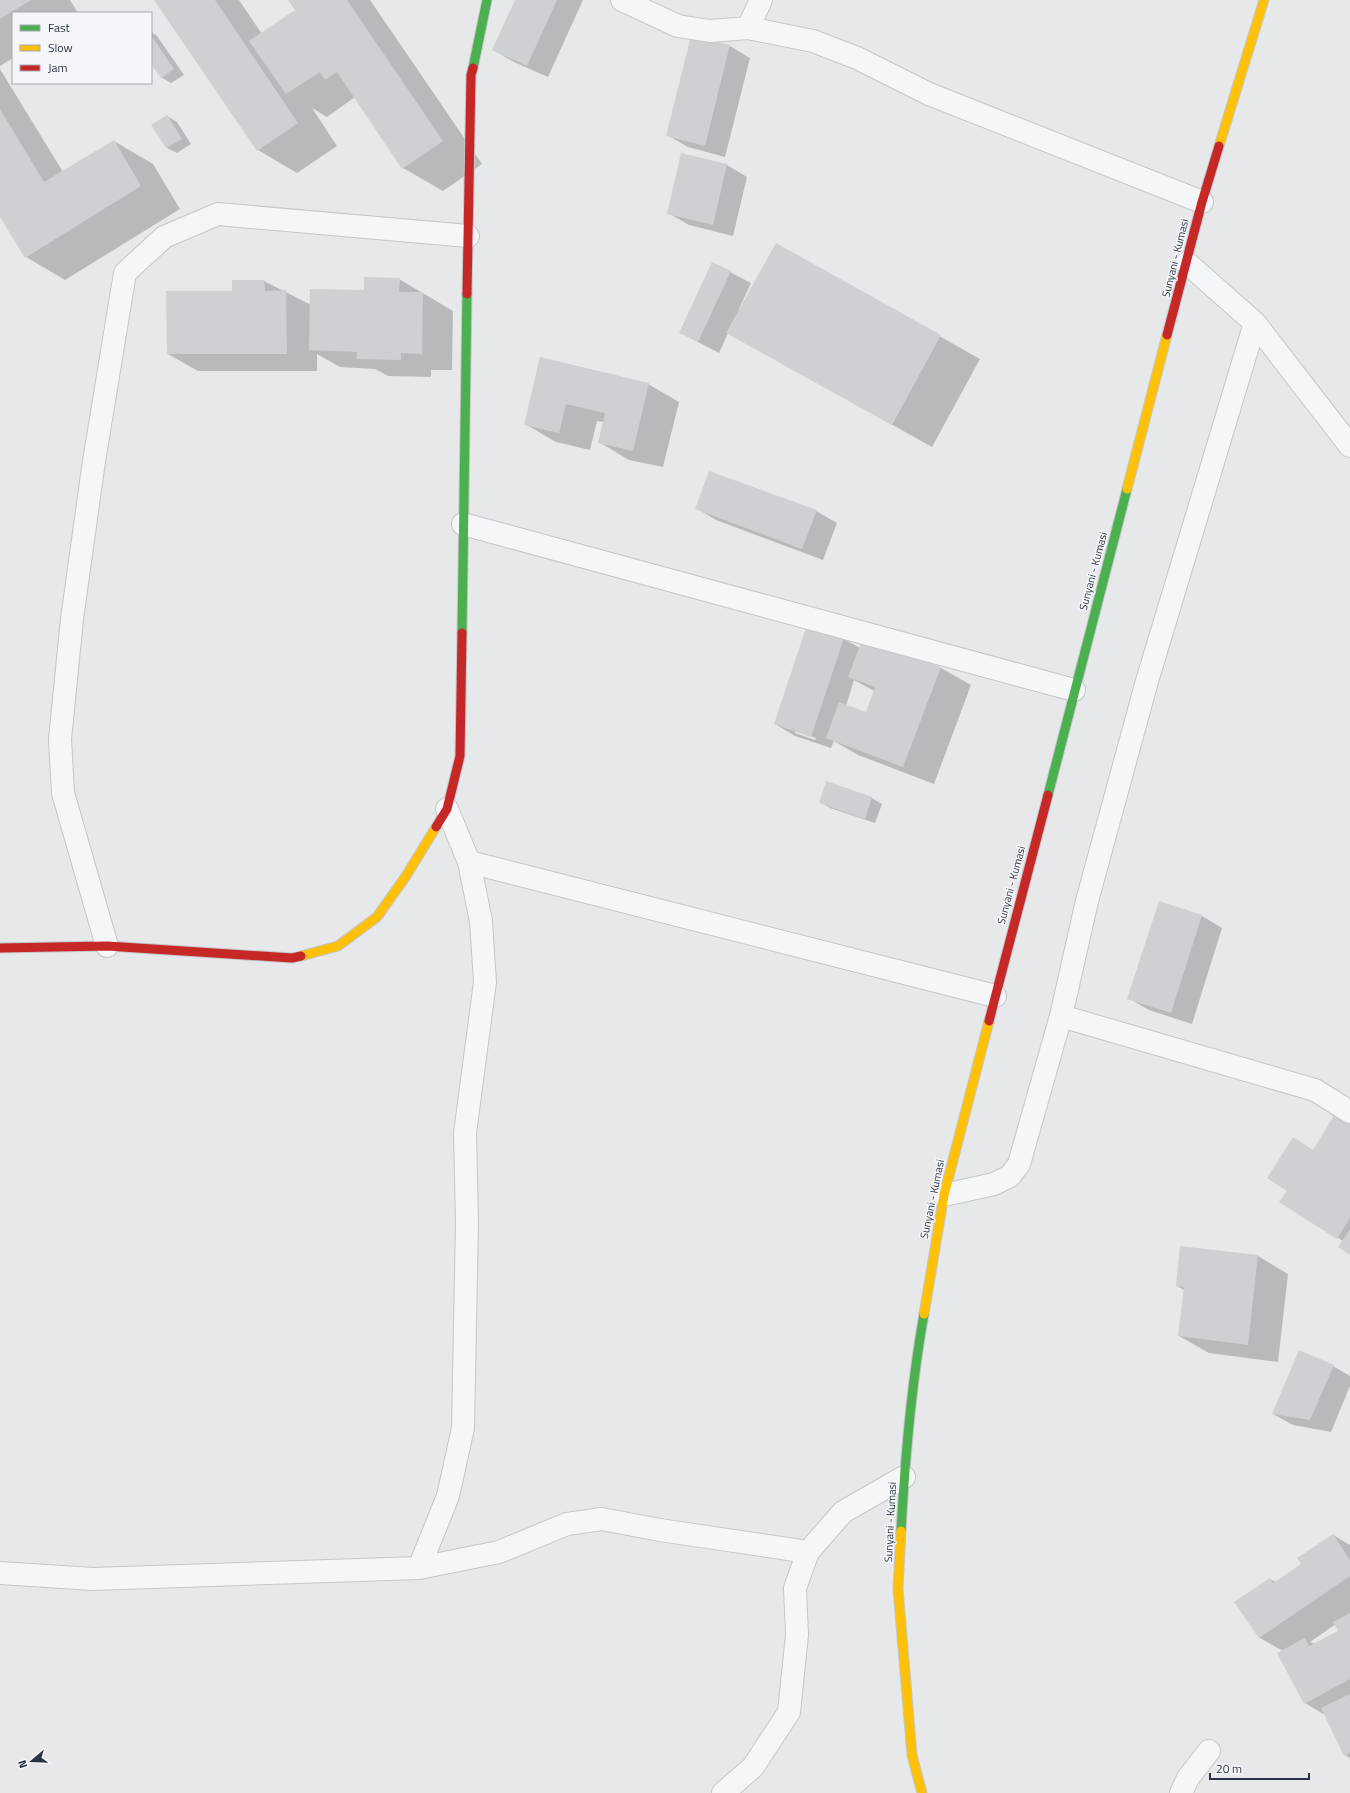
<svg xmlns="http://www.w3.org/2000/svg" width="1350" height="1793" font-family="'Titillium Web',sans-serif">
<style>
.shadow{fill:#0003;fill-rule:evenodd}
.building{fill:#ced0d3}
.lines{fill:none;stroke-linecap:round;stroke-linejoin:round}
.street-casing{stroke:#c4c6c8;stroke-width:24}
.fast-casing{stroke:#c4c6c8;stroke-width:11}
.slow-casing{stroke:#c4c6c8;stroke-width:11}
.jam-casing{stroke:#c4c6c8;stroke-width:11}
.street{stroke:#f5f6f7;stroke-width:22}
.fast{stroke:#4caf50;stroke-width:9}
.slow{stroke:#ffc107;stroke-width:9}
.jam{stroke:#c62828;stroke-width:9}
.labels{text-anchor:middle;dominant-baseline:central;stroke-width:3;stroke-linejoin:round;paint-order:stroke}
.street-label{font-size:11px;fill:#2b3445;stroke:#f4f6f9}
</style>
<rect width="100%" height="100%" fill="#e6e8ea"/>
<path class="shadow" d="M0 0H70L78 13H13V58L0 66Z
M156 0H239L262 34 296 11 289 0H370L482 164 443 191 403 168 355 97 327 117 312 108 337 146 297 173 258 150Z
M516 0H583L548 77 514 62 493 50Z
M151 32 157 36 184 75 171 83 161 77 151 62Z
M730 46 750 58 725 157 688 147 667 135Z
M0 69 63 172 114 141 153 164 180 209 65 280 26 257 0 215Z
M167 116 177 122 191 144 177 153 167 148 153 125Z
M727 165 747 177 733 236 689 225 668 213Z
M776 244 980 359 932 447 728 333 719 353 681 333 730 272 751 283 739 309 740 310Z
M399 279 453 311 452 370H431V377L388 376 375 369 340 367 317 354V371H198L168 354 233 292 264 281 311 305 365 291Z
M540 358 648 384 679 402 663 467 629 460 599 442 603 422 597 421 590 450 556 442 525 424Z
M696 508 816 511 837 523 823 560 716 520Z
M808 627 844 639 860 648 941 668 971 685 934 784 858 755 834 741 831 748 795 736 775 724ZM854 680 874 691 866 714 846 706ZM795 731 816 738 815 740 795 733Z
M827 782 872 798 882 804 875 823 830 808 820 802Z
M1160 902 1202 916 1222 928 1192 1024 1149 1010 1128 998Z
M1350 1115V1254L1343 1241 1338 1238 1288 1190 1293 1138 1313 1150Z
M1258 1256 1288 1274 1278 1362 1209 1353 1179 1336 1184 1290 1177 1286Z
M1333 1366 1350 1376V1386L1331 1432 1293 1425 1273 1414Z
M1333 1535 1350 1545V1758L1345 1755 1325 1715 1305 1703 1283 1651 1260 1638 1270 1579 1276 1582 1302 1564ZM1336 1624 1339 1631 1315 1644 1310 1642Z"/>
<path class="building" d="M0 0H31L0 19Z
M154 0H215L298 123 257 151Z
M288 0H347L443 141 402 169 337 72 325 80 320 72 286 94 249 41 295 10Z
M515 0H557L527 66 492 50Z
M151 35 174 69 161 78 151 64Z
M691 36 730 45 705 146 666 136Z
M0 109 44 182 114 140 141 186 25 258 0 217Z
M167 115 182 139 166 148 151 125Z
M681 153 727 164 713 225 667 214Z
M776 243 941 335 892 425 726 333Z
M712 262 731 271 698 342 679 333Z
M364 277 400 278 399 292H423L422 354 401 353V360L357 359V352L309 350 310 289 364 290Z
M232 280H264L265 291 286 290 287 354H167L166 291H232Z
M540 357 649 383 633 451 598 443 605 413 566 404 559 433 524 425Z
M709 471 817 510 802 549 695 509Z
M807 625 844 638 811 737 774 724Z
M863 637 941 667 903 767 826 738 839 702 866 712 875 687 848 677Z
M826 781 872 797 865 819 819 803Z
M1159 901 1202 915 1171 1013 1127 999Z
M1339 1107 1350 1114V1218L1337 1239 1279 1202 1287 1191 1267 1178 1293 1137 1313 1150Z
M1350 1229V1255L1338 1247Z
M1180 1246 1258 1255 1248 1345 1178 1336 1184 1287 1176 1286Z
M1299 1350 1334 1365 1310 1420 1272 1414Z
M1333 1534 1350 1560V1576L1259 1638 1234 1602 1270 1578 1273 1583 1301 1564 1297 1558Z
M1350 1613V1679L1304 1704 1277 1653 1305 1638 1309 1646 1338 1631 1333 1622Z
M1350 1694V1753L1344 1756 1321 1708Z"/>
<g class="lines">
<g class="street-casing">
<path id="street" d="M622 0 678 26 710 31 748 28 813 41 857 58 929 94 1202 202
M748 28 761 0
M1187 263 1255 323 1350 446
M463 524 1074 690
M469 862 995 996
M107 946 63 793 60 739 72 619 94 461 125 273 164 237 218 214 468 236
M1061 1016 1315 1090 1350 1112
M944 1195 994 1184 1010 1176 1019 1164 1061 1016 1087 901 1147 681 1255 323
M419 1568 448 1496 463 1428 467 1223 465 1133 485 982 481 921 469 862 447 809
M0 1573 93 1579 419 1568 499 1552 567 1524 602 1519 660 1530 808 1552
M723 1793 753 1767 789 1712 797 1635 795 1588 808 1552 843 1512 904 1477
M1181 1793 1188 1778 1209 1751"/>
</g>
<g class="fast-casing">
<path id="fast" d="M473 68 487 0
M462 633 467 294
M1048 795 1127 489
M901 1531C905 1458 911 1386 924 1314"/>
</g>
<g class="slow-casing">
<path id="slow" d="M1219 146 1264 0
M1127 489 1167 335
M301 956 338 946 377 917 406 876 436 827
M924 1314 944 1195 989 1021
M901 1531 898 1589 912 1755 922 1793"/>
</g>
<g class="jam-casing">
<path id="jam" d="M467 294 471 75 473 68
M1167 335 1202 202 1219 146
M436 827 447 809 460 756 462 633
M0 948 107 946 292 958 301 956
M989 1021 1048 795"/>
</g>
<use href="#street" class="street"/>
<use href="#fast" class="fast"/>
<use href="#slow" class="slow"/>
<use href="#jam" class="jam"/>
</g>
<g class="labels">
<g class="street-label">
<text transform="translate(1175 258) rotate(-76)">Sunyani - Kumasi</text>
<text transform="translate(1093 571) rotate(-75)">Sunyani - Kumasi</text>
<text transform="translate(1011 885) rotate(-75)">Sunyani - Kumasi</text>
<text transform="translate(932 1199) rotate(-78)">Sunyani - Kumasi</text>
<text transform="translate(890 1522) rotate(-87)">Sunyani - Kumasi</text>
</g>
</g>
<rect x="12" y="12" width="140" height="72" fill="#f4f6f9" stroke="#a4a8b1"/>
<rect x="20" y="25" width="20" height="6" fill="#4caf50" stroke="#a4a8b1"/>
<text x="48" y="32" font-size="12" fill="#2b3445">Fast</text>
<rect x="20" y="45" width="20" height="6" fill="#ffc107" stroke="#a4a8b1"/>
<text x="48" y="52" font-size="12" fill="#2b3445">Slow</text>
<rect x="20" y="65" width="20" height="6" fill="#c62828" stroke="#a4a8b1"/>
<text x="48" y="72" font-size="12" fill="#2b3445">Jam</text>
<g transform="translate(32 1761) rotate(251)" stroke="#f4f6f9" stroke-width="3" paint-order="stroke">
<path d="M0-3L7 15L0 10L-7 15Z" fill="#2b3445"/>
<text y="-6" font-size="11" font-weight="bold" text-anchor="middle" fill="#2b3445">N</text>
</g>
<path d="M1210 1773v6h99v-6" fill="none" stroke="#2b3445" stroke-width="2"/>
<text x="1216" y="1773" font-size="12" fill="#2b3445" stroke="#f4f6f9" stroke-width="3" paint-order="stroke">20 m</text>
</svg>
